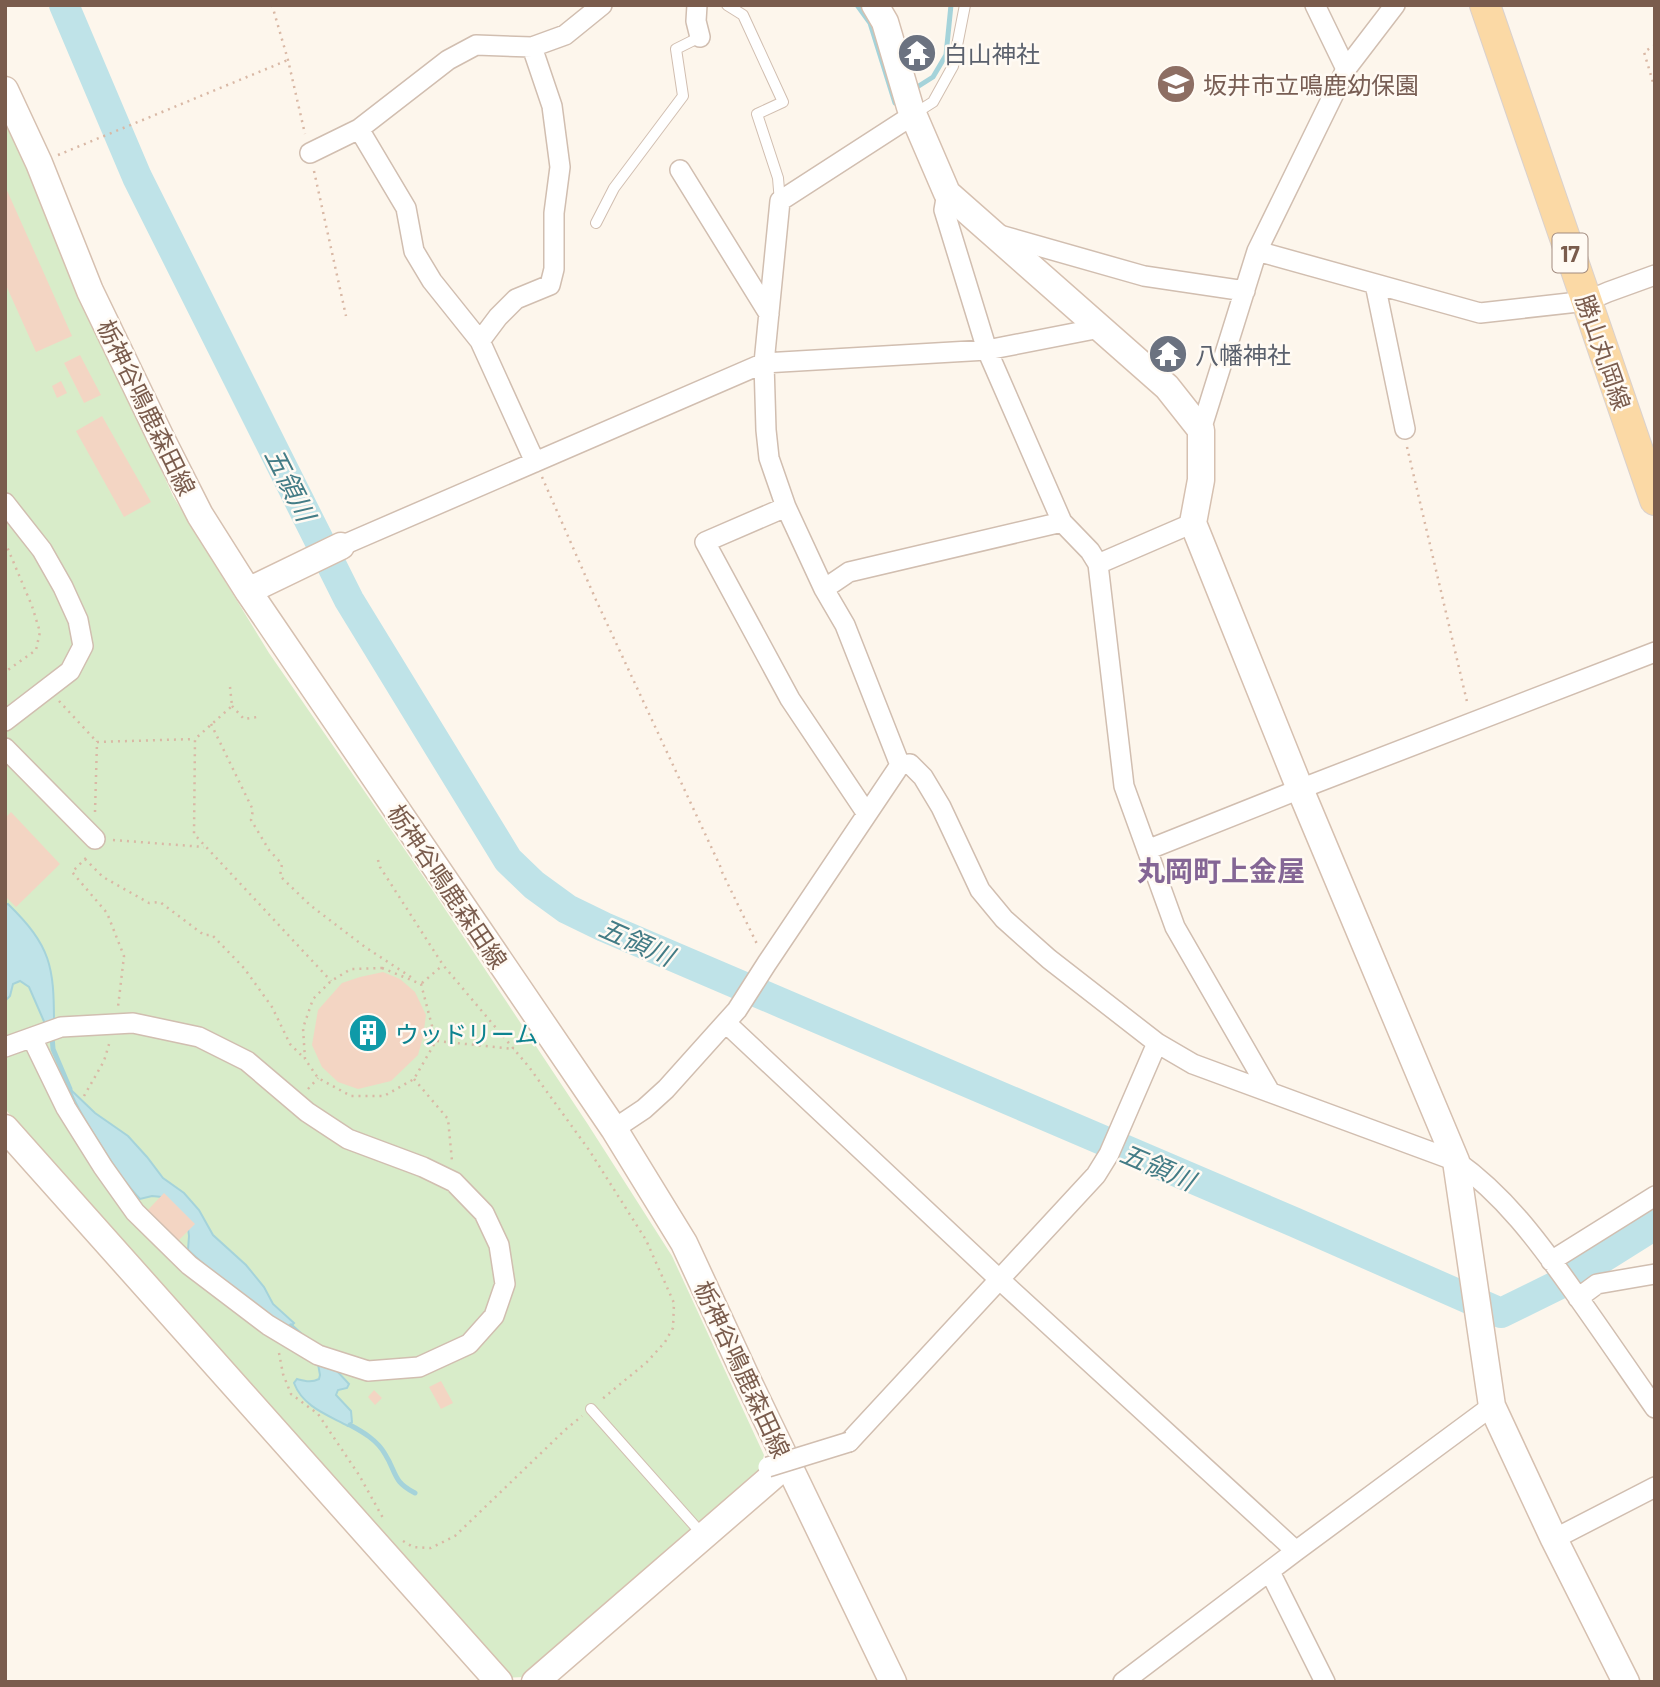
<svg xmlns="http://www.w3.org/2000/svg" width="1660" height="1687" font-family="Barlow,'Noto Sans JP',sans-serif">
<style>
.green{fill:#d8ecc9}
.water{fill:#bfe3e8;stroke:#a5d3da;stroke-width:2}
.lines{fill:none;stroke-linecap:round;stroke-linejoin:round}
.stream{stroke:#a5d3da;stroke-width:5}
.river{stroke:#bfe3e8;stroke-width:30}
.building{fill:#f3d5c3}
.lane-casing{stroke:#d1beb0;stroke-width:12}
.street-casing{stroke:#d1beb0;stroke-width:22}
.secondary-casing{stroke:#d6c0b0;stroke-width:29}
.primary-casing{stroke:#dad1cd;stroke-width:32}
.path{stroke:#d9b8a5;stroke-width:2.5;stroke-dasharray:2 5;stroke-linecap:butt}
.lane{stroke:#fff;stroke-width:10}
.street{stroke:#fff;stroke-width:19}
.secondary{stroke:#fff;stroke-width:26}
.primary{stroke:#fbd9a5;stroke-width:30}
.street-bridge-casing{stroke:#d1beb0;stroke-width:22;stroke-linecap:butt}
.street-bridge{stroke:#fff;stroke-width:19}
.labels{text-anchor:middle;dominant-baseline:central;stroke-width:5;stroke-linejoin:round;paint-order:stroke}
.shield{fill:#fffaf3;stroke:#a28b7f;stroke-width:2}
.shield-label{font-size:23px;font-weight:bold;fill:#7a5c4d}
.worship-label{font-size:24px;fill:#5b616d;stroke:#fffaf3;text-anchor:start}
.education-label{font-size:24px;fill:#785e54;stroke:#fffaf3;text-anchor:start}
.street-label{font-size:24px;fill:#7a5c4d;stroke:#fffaf3}
.culture-label{font-size:24px;fill:#0d838f;stroke:#fffaf3;text-anchor:start}
.water-label{font-size:26px;font-style:italic;fill:#437c86;stroke:#fffaf3}
.quarter-label{font-size:28px;font-weight:bold;fill:#846695;stroke:#fffaf3}
</style>
<rect width="100%" height="100%" fill="#fdf6ec"/>
<path class="green" d="M5 121 173 496 269 653 425 879 587 1123 672 1256 764 1455 760 1469 666 1556 523 1677 503 1678 380 1537 205 1332 5 1109Z"/>
<path class="water" d="M8 904C51 946 54 966 54 1024L46 1026 29 987 20 981 13 984 10 996 5 1001V905Z
M70 1089 95 1113 128 1136 147 1157 163 1178 184 1193 199 1210 213 1235 246 1265 264 1287 273 1304 294 1323 289 1328C253 1304 219 1279 188 1250L189 1236 187 1220 162 1197 152 1196 140 1199C124 1182 112 1163 100 1144 89 1126 77 1109 70 1089Z
M318 1364 337 1371 349 1384 347 1388 338 1390 336 1395 351 1411 352 1422 348 1426C328 1415 303 1407 294 1383L297 1379C305 1381 311 1383 319 1379L320 1375Z"/>
<g class="lines">
<path class="stream" d="M857 5 870 23 895 103 900 99
M914 89 933 77 946 55 951 5
M52 1036 53 1049 70 1089
M291 1326 301 1335
M350 1425C363 1432 377 1440 385 1454 397 1473 392 1481 415 1493"/>
<path class="river" d="M64 5 137 177 349 600 508 860 534 885 567 909 604 927 1294 1222 1501 1313 1564 1282 1655 1225"/>
</g>
<path class="building" d="M5 186 72 336 36 352 5 283Z
M80 355 101 395 84 403 64 363Z
M61 381 67 393 57 398 52 386Z
M102 416 151 502 124 517 76 431Z
M11 812 60 864 16 907 5 896V818Z
M383 972 400 979 415 992 426 1015 423 1037 418 1055 391 1081 358 1089 338 1082 322 1067 312 1045 318 1010 342 983 360 977Z
M164 1193 195 1224 176 1243 145 1213Z
M441 1381 453 1403 441 1409 429 1387Z
M374 1390 382 1398 375 1405 368 1397Z"/>
<g class="lines">
<g class="lane-casing">
<path id="lane" d="M727 5 743 15 783 102 757 114 778 178 780 202
M914 114 933 102 953 66 965 5
M596 223 614 188 683 96 676 49 700 37
M591 1409 702 1534"/>
</g>
<g class="street-casing">
<path id="street" d="M697 5 696 21 700 37
M1315 5 1346 69
M532 47 552 106 560 167 554 213V269L550 285 516 299 498 317 480 341 535 462
M913 115 780 201 764 363 766 430 769 458 786 507 824 589 845 625 900 765 910 764 923 777 941 807 980 890 1004 919 1049 959 1157 1043 1193 1064 1456 1161C1504 1195 1538 1241 1572 1289 1600 1328 1627 1368 1655 1408
M359 129 406 208 414 251 432 281 480 341
M310 153 359 129 448 60 476 45 532 47 565 35 602 5
M680 170 769 314
M947 193 944 210 987 350 1062 522 1090 551 1098 564 1124 786 1175 927 1270 1092
M996 234 1144 276 1245 291
M1257 251 1480 313 1587 301 1608 292 1655 275
M1375 284 1405 429
M1201 430 1257 251 1346 69 1395 5
M5 503 42 550 63 587 78 620 83 646 70 671 5 721
M786 507 705 542 790 699 867 814
M341 546 764 363 987 350 1100 328
M1098 564 1193 523
M824 589 849 572 1062 522
M5 748 95 839
M1147 850 1300 789 1655 652
M726 1023 1000 1280 1296 1551
M5 1047 61 1027 133 1023 199 1037 247 1061 307 1112 348 1139 423 1167 454 1182 484 1213 499 1245 505 1284 494 1316 469 1344 419 1367 368 1371 318 1355 268 1325 189 1265 135 1212 103 1167 66 1108 32 1038
M614 1129 644 1109 666 1089 737 1010 767 963 900 765
M1551 1261 1655 1196
M1578 1298 1597 1284 1655 1274
M849 1442 1096 1175 1109 1154 1157 1043
M1554 1539 1655 1487
M1270 1572 1325 1682
M1123 1682 1296 1551 1492 1406"/>
</g>
<g class="secondary-casing">
<path id="secondary" d="M875 5 885 22 910 107 947 193 1167 387 1201 430V480L1193 523 1300 789 1456 1161 1492 1406 1554 1539 1626 1682
M5 90 39 163 90 291 161 438 200 515 248 591 614 1129 684 1243 748 1381 893 1682
M248 591 341 546
M5 1128 499 1682
M535 1682 788 1463"/>
</g>
<g class="primary-casing">
<path id="primary" d="M1485 5 1655 500"/>
</g>
<path class="path" d="M272 5 288 60 305 134
M1655 45 1644 52 1655 89
M58 155 288 60
M314 171 346 316
M1407 447 1468 706
M542 477 596 600 721 868 722 872 757 944
M5 542 32 606 40 632 36 650 5 672
M230 687 232 706 195 739 194 834 331 981
M59 701 97 742
M232 706 244 719 257 717
M211 724 253 810 251 820 269 850 282 864 280 876 310 905 365 947 414 979
M95 812 97 742 195 739
M113 840 204 847
M86 858 72 872 107 913 124 956 118 1007
M85 859 103 877 149 903 160 902 204 935H212L244 968 272 1007 290 1044 305 1059
M378 860 380 867 443 965 529 1067 589 1150 646 1240 674 1303 673 1328 665 1342 647 1362 601 1400
M382 968 421 984 436 1041 414 1079 384 1096H351L318 1078 305 1059 303 1028 313 999 331 981 351 969Z
M422 983 443 965
M437 1041 514 1049
M414 1079 448 1119 452 1161
M308 1089 318 1078
M84 1096 104 1061 110 1041
M279 1353 283 1374 291 1394 318 1414 359 1475 383 1518
M403 1541 413 1547 431 1548 455 1536 565 1430 582 1416"/>
<use href="#lane" class="lane"/>
<use href="#street" class="street"/>
<use href="#secondary" class="secondary"/>
<use href="#primary" class="primary"/>
<g class="street-bridge-casing">
<path id="street-bridge" d="M768 1467 849 1442"/>
</g>
<use href="#street-bridge" class="street-bridge"/>
</g>
<defs>
<g id="temple-disc" transform="scale(2.0125)"><circle r="9.5" fill="#6b7280" stroke="#fffaf3"/><path d="M0-6L5-2H3V0L6.5 2.5H4V6H1.5V3h-3V6H-4V2.5H-6.5L-3 0V-2H-5Z" fill="#fff"/></g>
<g id="school-disc" transform="scale(2.0125)"><circle r="9.5" fill="#8d6e63" stroke="#fffaf3"/><path d="M0-5L7-2L0 1L-7-2ZM-4 1L0 2.5L4 1V4Q0 6-4 4Z" fill="#fff"/></g>
<g id="building-disc" transform="scale(2.0125)"><circle r="9.5" fill="#0f9aa8" stroke="#fffaf3"/><path d="M-4-6H4V6H1V3H-1V6H-4ZM-2.5-4.3h1.7v1.8h-1.7ZM.8-4.3h1.7v1.8H.8ZM-2.5-1h1.7V.8h-1.7ZM.8-1h1.7V.8H.8Z" fill="#fff"/></g>
</defs>
<g fill-rule="evenodd">
<use href="#temple-disc" x="917" y="53"/>
<use href="#school-disc" x="1176" y="84"/>
<use href="#temple-disc" x="1168" y="354"/>
<use href="#building-disc" x="368" y="1033"/>
</g>
<g class="labels">
<rect class="shield" x="1552.5" y="233.5" width="35" height="39" rx="5"/>
<g class="shield-label">
<text x="1570" y="253">17</text>
</g>
<g class="worship-label">
<text x="944" y="53">白山神社</text>
<text x="1195" y="354">八幡神社</text>
</g>
<g class="education-label">
<text x="1203" y="84">坂井市立鳴鹿幼保園</text>
</g>
<g class="street-label">
<text transform="translate(1604 352) rotate(71)">勝山丸岡線</text>
<text transform="translate(147 407) rotate(64)">栃神谷鳴鹿森田線</text>
<text transform="translate(448 886) rotate(56)">栃神谷鳴鹿森田線</text>
<text transform="translate(743 1369) rotate(65)">栃神谷鳴鹿森田線</text>
</g>
<g class="culture-label">
<text x="395" y="1033">ウッドリーム</text>
</g>
<g class="water-label">
<text transform="translate(291 484) rotate(63)">五領川</text>
<text transform="translate(637 941) rotate(24)">五領川</text>
<text transform="translate(1158 1166) rotate(23)">五領川</text>
</g>
<g class="quarter-label">
<text x="1221" y="870">丸岡町上金屋</text>
</g>
</g>
<rect width="1660" height="1687" fill="none" stroke="#7a5c4d" stroke-width="14"/>
</svg>
